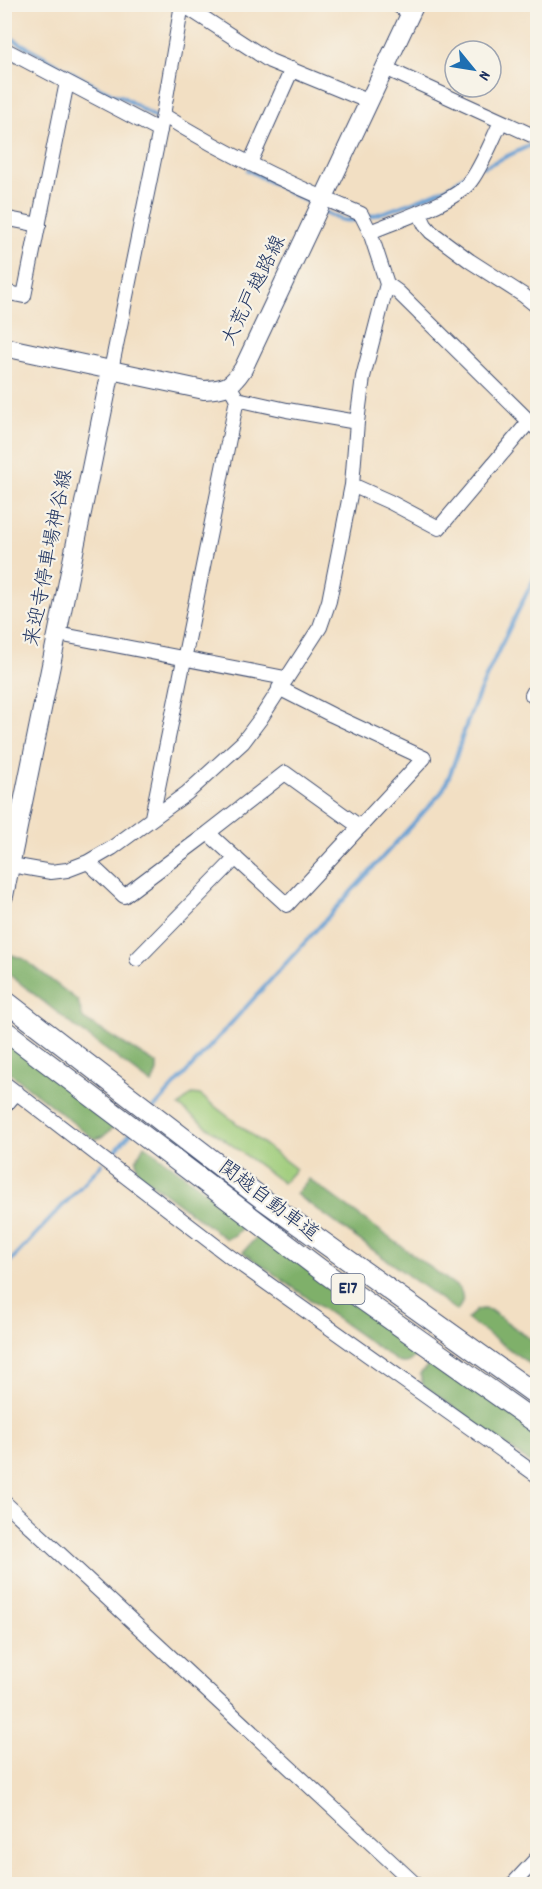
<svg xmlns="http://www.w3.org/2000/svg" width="542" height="1889" font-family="Dekko,'Klee One',sans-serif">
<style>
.green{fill:#9fcc7a;stroke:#5d7e6c;stroke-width:1.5}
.forest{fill:#7fb06a;stroke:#4d7064;stroke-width:1.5}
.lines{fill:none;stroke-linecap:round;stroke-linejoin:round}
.stream{stroke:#639ed3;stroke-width:4}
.minor-casing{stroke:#3b496d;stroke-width:16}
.major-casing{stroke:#3b496d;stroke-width:20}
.highway-casing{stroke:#3b496d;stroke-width:22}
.minor{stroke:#fff;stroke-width:14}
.major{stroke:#fff;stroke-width:18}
.highway{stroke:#fff;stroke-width:20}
.labels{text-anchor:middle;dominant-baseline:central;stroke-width:4.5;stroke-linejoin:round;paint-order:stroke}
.shield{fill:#f7f3e8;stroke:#5d6a87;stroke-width:1.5}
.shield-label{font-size:18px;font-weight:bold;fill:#1b2f5e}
.street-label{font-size:20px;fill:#1b2f5e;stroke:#f7f3e8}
</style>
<rect width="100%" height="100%" fill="#f7f3e8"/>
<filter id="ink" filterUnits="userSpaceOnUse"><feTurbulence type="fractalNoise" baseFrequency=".0167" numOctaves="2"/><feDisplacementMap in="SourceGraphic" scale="12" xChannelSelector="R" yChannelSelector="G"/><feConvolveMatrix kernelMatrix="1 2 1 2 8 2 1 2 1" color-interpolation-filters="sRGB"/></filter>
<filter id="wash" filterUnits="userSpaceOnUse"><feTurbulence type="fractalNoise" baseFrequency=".008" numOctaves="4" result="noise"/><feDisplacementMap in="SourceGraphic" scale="24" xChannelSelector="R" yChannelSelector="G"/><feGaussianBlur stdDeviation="1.35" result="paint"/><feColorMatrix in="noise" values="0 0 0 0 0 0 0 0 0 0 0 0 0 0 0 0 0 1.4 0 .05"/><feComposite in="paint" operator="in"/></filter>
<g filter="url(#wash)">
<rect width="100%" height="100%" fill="#f2dfc3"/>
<path class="green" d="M192 1094 200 1095 296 1169 283 1183 179 1106Z"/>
<path class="forest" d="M9 954 24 959 78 1001 83 1019 157 1064V1071L152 1084 78 1029 6 972Z
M4 1037 116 1124C110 1131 105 1137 95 1139L90 1136 5 1069Z
M144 1145 247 1222 235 1235 226 1239 138 1173 136 1160Z
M309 1179 460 1289C465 1299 462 1303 457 1311L296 1194Z
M260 1233 420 1350C413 1358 409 1366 398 1362L243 1252Z
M483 1309 490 1310 537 1344V1369L467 1319 477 1310Z
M433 1360 537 1433V1468L423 1385 420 1374Z"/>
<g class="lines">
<path class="stream" d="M4 34 94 85 115 95 121 96 158 119
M484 167 537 142
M248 170 313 205
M325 212C338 219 344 223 359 219
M367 217C395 210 421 199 448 187 457 183 462 175 472 172
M154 1108 441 793C454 771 458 747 467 723 487 671 513 621 538 571
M107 1159 131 1133
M4 1268 102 1164"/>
</g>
</g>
<g filter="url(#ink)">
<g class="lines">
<g class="minor-casing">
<path id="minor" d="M396 4 411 14
M4 49 160 131
M385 68 538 138
M250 163 292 69
M419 212 425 225 431 232 470 261 523 295 538 307
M4 218 39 225
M370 232C395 221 453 203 469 183 480 171 493 138 501 122
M387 284 398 292 538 430
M4 292 24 296 67 82
M111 370 163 115 182 4 270 61 370 102
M233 392 237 399 287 410 357 422
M352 485 390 502 439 528 528 423
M58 634 285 678
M538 684 532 695 538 700
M152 817 237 399
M208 833 285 773 360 827
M88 862 124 896 208 833 287 905 424 758 332 715 279 688
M11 865 51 872 67 870 88 862 112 848 187 793 243 742 261 718 320 627 329 601 352 485 357 422 363 377 387 284 370 232 361 214C293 186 225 154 163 115
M137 959 236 858
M4 1083 229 1256 538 1476
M4 1107 17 1092
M4 1502 415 1884
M513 1884 538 1857"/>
</g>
<g class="major-casing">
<path id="major" d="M4 347 204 390C226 389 231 387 243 369L415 4
M4 896 111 370"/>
</g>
<g class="highway-casing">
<path id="highway" d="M4 1000 264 1200 538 1396
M4 1030 325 1273 538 1424"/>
</g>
<use href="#minor" class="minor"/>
<use href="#major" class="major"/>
<use href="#highway" class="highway"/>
</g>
</g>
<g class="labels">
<rect class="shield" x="331.5" y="1274" width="33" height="30" rx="4.5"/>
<g class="shield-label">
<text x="348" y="1289">E17</text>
</g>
<g class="street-label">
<text transform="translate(255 291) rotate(-64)">大荒戸越路線</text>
<text transform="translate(50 558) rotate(-79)">来迎寺停車場神谷線</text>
<text transform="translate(268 1202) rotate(37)">関越自動車道</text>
</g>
</g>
<rect width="542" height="1889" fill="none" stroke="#f7f3e8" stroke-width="24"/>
<g transform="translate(473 69) rotate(120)"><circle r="28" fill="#f7f3e8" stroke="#9fa5b1" stroke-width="1.5"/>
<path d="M0-4.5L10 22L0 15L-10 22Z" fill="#1f6fb2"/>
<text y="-9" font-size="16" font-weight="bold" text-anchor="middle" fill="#1b2f5e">N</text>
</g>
</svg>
